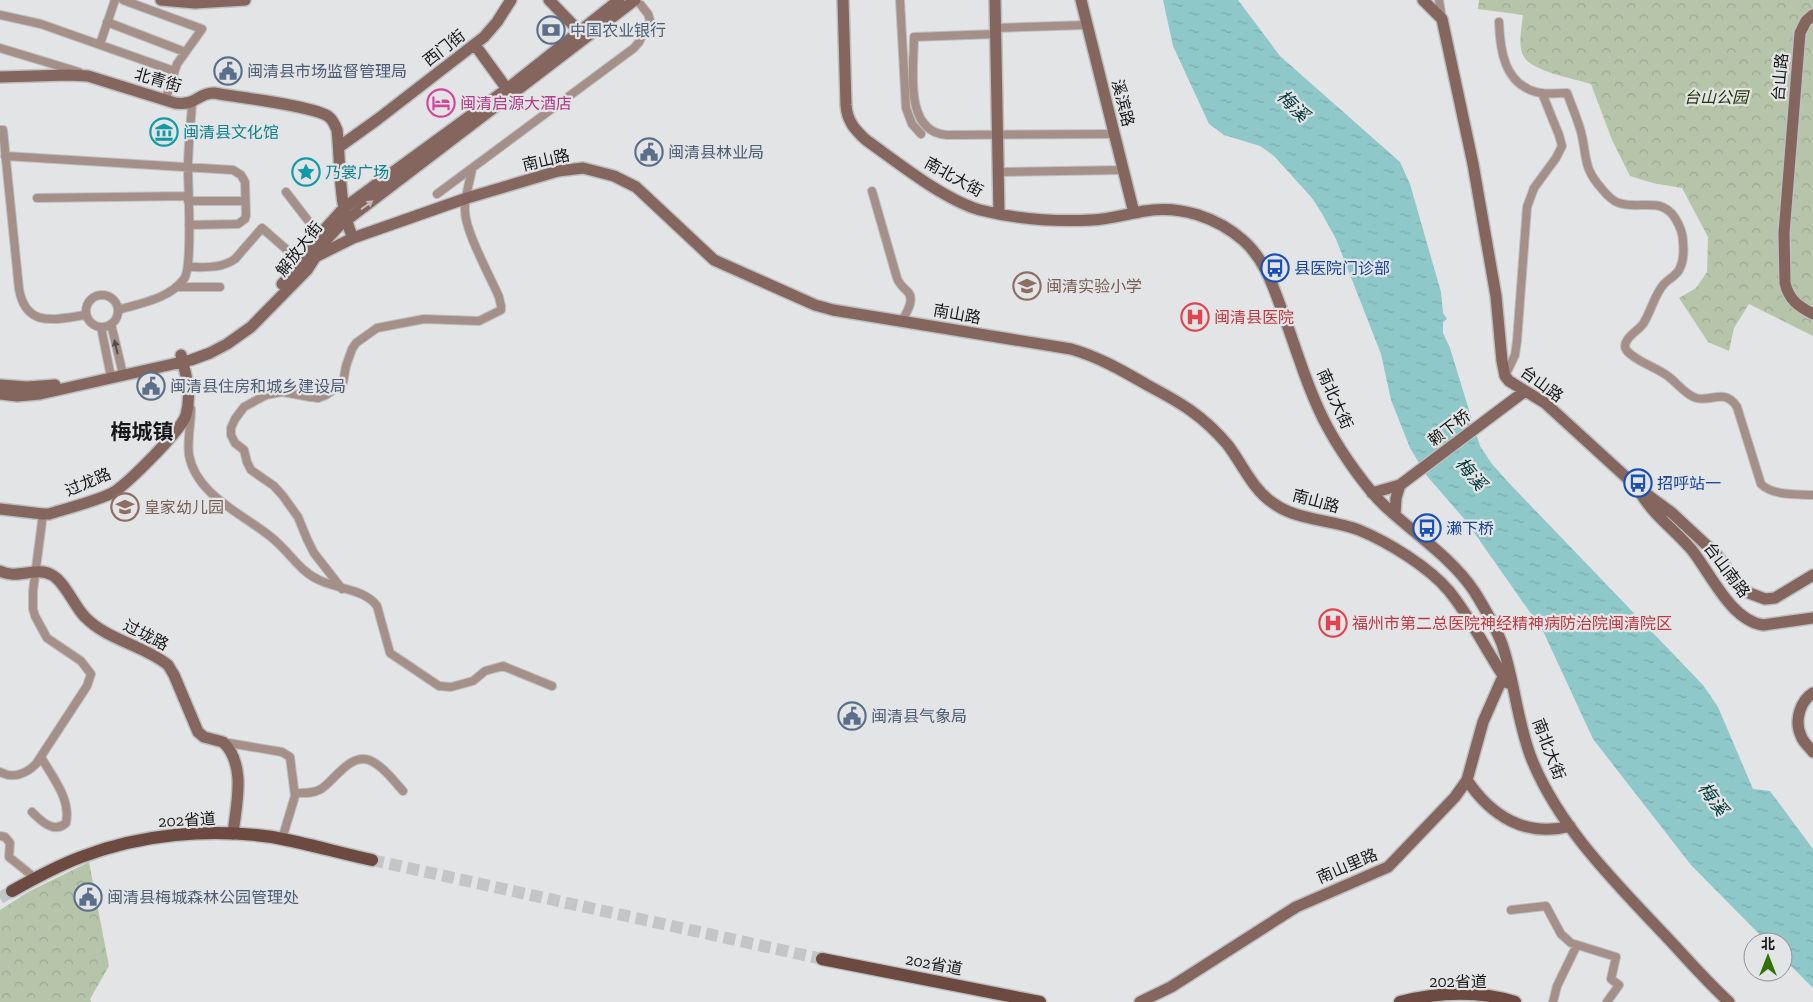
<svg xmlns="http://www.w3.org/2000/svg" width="1813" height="1002" font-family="'Zilla Slab','Noto Sans SC',serif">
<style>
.park{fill:url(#park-crowns)}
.water{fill:url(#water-ripples)}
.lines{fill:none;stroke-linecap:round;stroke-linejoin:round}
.primary-tunnel{stroke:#c4c5c7;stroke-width:12;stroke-dasharray:12 6;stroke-linecap:butt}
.street-casing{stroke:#bebfc1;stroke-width:10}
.secondary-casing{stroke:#bebfc1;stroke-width:14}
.primary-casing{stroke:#bebfc1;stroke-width:15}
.street{stroke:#a48f89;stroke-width:8}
.secondary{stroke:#84665f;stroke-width:11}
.primary{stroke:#6c4a41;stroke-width:12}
.oneway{fill:#c2b8b7}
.oneway2{fill:#564d4a}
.labels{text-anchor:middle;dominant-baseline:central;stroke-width:4.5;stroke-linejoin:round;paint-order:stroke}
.service-label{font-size:16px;fill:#4e5e75;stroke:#e3e4e6;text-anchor:start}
.street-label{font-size:16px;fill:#161717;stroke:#e3e4e6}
.park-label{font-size:16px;font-style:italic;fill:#203900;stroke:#e3e4e6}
.hotel-label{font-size:16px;fill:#b23c85;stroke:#e3e4e6;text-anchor:start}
.culture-label{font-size:16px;fill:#0d838f;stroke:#e3e4e6;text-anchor:start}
.transit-label{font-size:16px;fill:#164399;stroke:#e3e4e6;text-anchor:start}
.education-label{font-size:16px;fill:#785e54;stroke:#e3e4e6;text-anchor:start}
.health-label{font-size:16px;fill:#be3a42;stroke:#e3e4e6;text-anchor:start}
.water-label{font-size:18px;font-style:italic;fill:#003739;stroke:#e3e4e6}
.district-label{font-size:21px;font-weight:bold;fill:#161717;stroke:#e3e4e6}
</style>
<defs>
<pattern id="park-crowns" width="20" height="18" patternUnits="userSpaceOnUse" patternTransform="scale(1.25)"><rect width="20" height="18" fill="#b6c5a9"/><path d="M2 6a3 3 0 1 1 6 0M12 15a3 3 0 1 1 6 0" fill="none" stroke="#9ca891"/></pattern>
<pattern id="water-ripples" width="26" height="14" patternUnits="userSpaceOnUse" patternTransform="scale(1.25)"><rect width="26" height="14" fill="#8fc8c9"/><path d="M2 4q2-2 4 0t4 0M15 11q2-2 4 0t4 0" fill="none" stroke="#7babac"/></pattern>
</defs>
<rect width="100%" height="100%" fill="#e3e4e6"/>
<path class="park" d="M1479 0H1813V336L1749 304 1734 328 1729 351 1708 342 1679 298 1696 288 1707 272 1708 237 1682 188 1653 183 1630 176 1612 140 1591 84C1575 79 1532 71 1524 57 1517 45 1522 27 1523 15L1478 9Z
M89 862 109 966 90 999 91 1002H0V910L28 892Z"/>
<path class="water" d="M1163 0H1238L1280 56 1400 162 1410 184 1441 292 1443 313 1447 319 1443 322V333L1450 348 1480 446 1492 464 1508 482 1703 685 1718 707 1753 789 1770 791 1813 849V988L1783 958V942H1767L1691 865 1593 739 1543 631 1466 521 1427 476 1410 448 1391 400 1381 354 1336 239 1321 212 1312 198 1274 156 1260 146 1224 135 1209 124 1173 46Z"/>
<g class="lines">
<path class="primary-tunnel" d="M372 860 822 959
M0 898 12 891"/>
<g class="street-casing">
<path id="street" d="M123 0 202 29 177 64 165 101
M900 0 906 108 912 124 921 134
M1439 0 1442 19
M0 15 41 24 174 71
M107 22 185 52
M1499 22C1500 50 1504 83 1536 92 1546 95 1557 93 1567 93 1572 107 1579 122 1582 136 1587 160 1584 169 1602 189 1606 194 1612 201 1619 203 1640 210 1661 196 1675 218 1680 226 1683 233 1683 242 1684 252 1684 260 1680 268 1677 276 1669 278 1664 284 1654 295 1651 312 1643 324 1638 331 1619 341 1627 351 1638 363 1657 367 1669 377 1677 383 1686 395 1696 398 1711 402 1725 388 1737 407L1761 484C1773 496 1797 494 1813 495
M996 28 1087 25
M996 34 914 37C914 68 903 132 947 135L1114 134
M100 44 115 0
M0 48 79 72
M0 130H3L19 289C26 329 56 319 86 315
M5 156 233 170 241 175 245 182 246 215 245 219 238 224 189 225
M998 172 1123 170
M872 191 897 278C899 284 902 286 907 291 916 299 906 313 902 321
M286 192 320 236
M437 194 634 48 639 42 650 20 648 14 641 5
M37 198 188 196
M188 201H245
M188 267C204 267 221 269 235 259L262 228 302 263
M176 287H220
M86 311a16 16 0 1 1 32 0a16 16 0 1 1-32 0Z
M118 310C141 303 169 299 184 279 193 267 188 188 188 168 188 146 191 124 192 103
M111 324 122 370
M101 327 110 372
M1505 376 1515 355 1517 341 1527 207 1534 188 1556 158 1562 146 1559 135 1542 93
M191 409C191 425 187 440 189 455 196 495 243 514 271 537 288 550 299 571 319 580 337 589 365 589 377 606L390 653 439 686 451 687 473 681 485 671 503 666 552 686
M342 589 314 553 307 539 298 517 283 496 274 486 251 470 247 462 244 450 235 443 231 435V428L235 419 244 407 266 395 276 393 283 392 310 397 318 398 326 395 343 383 346 366 352 349 356 343 377 328 424 319 479 321 501 310V306L499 297C490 276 465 231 465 211 464 198 470 181 472 169
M223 742 282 752 290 757 295 796 282 839
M0 772C13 779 26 774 36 764L87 686 91 674 81 661 47 638 35 616 33 609V591L43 514
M295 793C303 793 313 794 321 789 334 781 350 753 369 760 382 765 394 781 403 791
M32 812C41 821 54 834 66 823 71 799 53 778 41 757
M0 836 5 837 10 843 9 857 35 878
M1511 910 1546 906 1561 934 1571 943 1616 957 1611 979 1619 985 1607 1002
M1553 1002 1557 986 1577 945"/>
</g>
<g class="secondary-casing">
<path id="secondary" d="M161 0 195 3 245 0
M549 0 579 31
M843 0 846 105C847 121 855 130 866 140 897 162 944 200 980 210 1016 219 1055 222 1092 220 1110 219 1127 214 1145 211 1180 205 1217 217 1244 241 1266 261 1274 289 1284 316 1298 354 1309 393 1328 428 1341 452 1367 490 1387 508 1416 535 1452 558 1474 591 1484 607 1495 626 1502 644 1515 682 1517 723 1532 760 1559 826 1612 879 1660 930 1683 954 1704 979 1729 1002
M995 0 999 214
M1081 0 1134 213
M1423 0 1442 19 1473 164 1496 296 1502 361 1505 376 1509 381 1545 403 1638 488 1672 513 1716 554 1737 582 1749 593 1765 599 1775 598 1813 575
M1813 15 1806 21 1800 33 1784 233 1785 283C1789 300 1798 306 1813 314
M475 45 507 89
M0 77 68 75 88 76 175 103C197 106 197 93 214 93 235 97 316 106 329 117 333 120 335 125 337 130 341 166 338 205 353 238
M339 147 378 119 484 37 497 22 511 0
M317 256 353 238 467 198 558 171 583 168 614 176 636 187 714 260 815 305 833 310 1071 349C1099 357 1123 371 1149 386 1181 403 1202 415 1227 444 1242 463 1252 489 1273 503 1297 521 1331 519 1359 530 1388 542 1429 567 1449 591 1472 619 1487 653 1508 683
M282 284 302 263 325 229 344 208 507 89 619 0
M0 385 27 387 55 385
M0 394 17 396 40 394 191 360 210 353 227 344 251 327 307 270 327 239 339 226 635 0
M1640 492C1653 515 1674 529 1691 549 1710 572 1730 620 1763 625L1813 618
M1372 493 1400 485
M0 509 43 514H49C65 509 100 500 114 492 129 482 181 431 186 415 192 394 186 375 181 355
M1395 515 1396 498 1400 485 1525 391
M0 571C17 580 36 566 52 575 65 582 74 606 85 617 107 640 143 645 168 665L174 675 198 732 204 737 223 742C247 765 236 805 233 834
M1813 693C1800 701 1794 721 1801 736 1803 742 1809 747 1813 752
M1467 780C1491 816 1526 838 1570 826
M1140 1002 1171 987 1296 907 1388 867 1455 797 1467 780 1483 722 1505 672"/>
</g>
<g class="primary-casing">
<path id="primary" d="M12 891C35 878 57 866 81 857 141 834 208 828 272 837 306 843 339 853 372 860
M822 959 1040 1002
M1400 1002C1438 992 1478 990 1515 1002"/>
</g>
<use href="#street" class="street"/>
<use href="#secondary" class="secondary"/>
<use href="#primary" class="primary"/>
</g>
<defs><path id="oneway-solid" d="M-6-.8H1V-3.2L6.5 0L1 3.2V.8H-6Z" transform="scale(1.25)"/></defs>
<use class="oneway" href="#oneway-solid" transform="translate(367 205) rotate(-36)"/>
<use class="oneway2" href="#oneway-solid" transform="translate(116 347) rotate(-103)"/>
<defs>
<g id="bank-ring" transform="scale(1.4375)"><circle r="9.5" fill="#e3e4e6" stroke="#5c6f8a" stroke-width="1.5"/><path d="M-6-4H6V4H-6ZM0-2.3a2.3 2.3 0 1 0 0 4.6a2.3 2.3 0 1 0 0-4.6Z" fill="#5c6f8a"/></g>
<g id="civic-ring" transform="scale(1.4375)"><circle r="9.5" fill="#e3e4e6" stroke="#5c6f8a" stroke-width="1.5"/><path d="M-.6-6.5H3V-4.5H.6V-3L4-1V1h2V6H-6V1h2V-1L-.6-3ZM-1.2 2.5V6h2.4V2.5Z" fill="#5c6f8a"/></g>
<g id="hotel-ring" transform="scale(1.4375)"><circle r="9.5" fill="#e3e4e6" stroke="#d1479c" stroke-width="1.5"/><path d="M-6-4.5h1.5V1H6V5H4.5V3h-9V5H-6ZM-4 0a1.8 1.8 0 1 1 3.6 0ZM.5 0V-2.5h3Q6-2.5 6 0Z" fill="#d1479c"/></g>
<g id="museum-ring" transform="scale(1.4375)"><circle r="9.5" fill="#e3e4e6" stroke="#0f9aa8" stroke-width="1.5"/><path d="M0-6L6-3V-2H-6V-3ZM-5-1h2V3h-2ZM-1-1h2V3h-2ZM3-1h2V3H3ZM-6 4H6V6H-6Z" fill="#0f9aa8"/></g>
<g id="sight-ring" transform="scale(1.4375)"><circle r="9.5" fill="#e3e4e6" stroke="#0f9aa8" stroke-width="1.5"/><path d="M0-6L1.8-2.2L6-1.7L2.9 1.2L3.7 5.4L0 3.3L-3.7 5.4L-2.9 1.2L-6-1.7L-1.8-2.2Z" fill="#0f9aa8"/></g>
<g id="bus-ring" transform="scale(1.4375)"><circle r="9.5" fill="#e3e4e6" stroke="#1a4fb4" stroke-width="1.5"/><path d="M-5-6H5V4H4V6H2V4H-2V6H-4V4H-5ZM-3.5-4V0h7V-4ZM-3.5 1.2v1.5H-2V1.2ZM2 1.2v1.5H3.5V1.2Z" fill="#1a4fb4"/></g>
<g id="school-ring" transform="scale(1.4375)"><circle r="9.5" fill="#e3e4e6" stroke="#8d6e63" stroke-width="1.5"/><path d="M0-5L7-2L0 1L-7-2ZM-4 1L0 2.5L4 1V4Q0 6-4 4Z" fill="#8d6e63"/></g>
<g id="hospital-ring" transform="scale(1.4375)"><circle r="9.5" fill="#e3e4e6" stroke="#e0444e" stroke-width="1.5"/><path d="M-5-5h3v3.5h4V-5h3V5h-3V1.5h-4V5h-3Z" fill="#e0444e"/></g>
</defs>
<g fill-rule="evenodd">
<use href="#bank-ring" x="551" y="30"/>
<use href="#civic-ring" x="228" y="71"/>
<use href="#hotel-ring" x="441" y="103"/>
<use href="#museum-ring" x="164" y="132"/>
<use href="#civic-ring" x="649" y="152"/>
<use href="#sight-ring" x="306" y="172"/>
<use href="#bus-ring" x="1275" y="268"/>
<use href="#school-ring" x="1027" y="286"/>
<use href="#hospital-ring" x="1195" y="317"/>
<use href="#civic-ring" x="151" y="386"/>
<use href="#bus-ring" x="1638" y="483"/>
<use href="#school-ring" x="125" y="507"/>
<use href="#bus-ring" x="1427" y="528"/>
<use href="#hospital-ring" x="1333" y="623"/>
<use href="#civic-ring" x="852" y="716"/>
<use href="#civic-ring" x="88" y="897"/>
</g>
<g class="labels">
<g class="service-label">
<text x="570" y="30">中国农业银行</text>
<text x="247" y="71">闽清县市场监督管理局</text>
<text x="668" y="152">闽清县林业局</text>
<text x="170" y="386">闽清县住房和城乡建设局</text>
<text x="871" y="716">闽清县气象局</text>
<text x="107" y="897">闽清县梅城森林公园管理处</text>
</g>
<g class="street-label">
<text transform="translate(444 48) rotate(-38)">西门街</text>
<text transform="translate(1780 77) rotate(-85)">台山路</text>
<text transform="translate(158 80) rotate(16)">北青街</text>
<text transform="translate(1123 103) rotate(76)">溪滨路</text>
<text transform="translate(546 160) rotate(-13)">南山路</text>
<text transform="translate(954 177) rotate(29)">南北大街</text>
<text transform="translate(299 249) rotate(-52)">解放大街</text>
<text transform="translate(957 314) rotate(10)">南山路</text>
<text transform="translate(1542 384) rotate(36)">台山路</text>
<text transform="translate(1335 399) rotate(66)">南北大街</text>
<text transform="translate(1449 428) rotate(-37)">赖下桥</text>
<text transform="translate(88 482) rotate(-23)">过龙路</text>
<text transform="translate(1316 501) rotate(15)">南山路</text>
<text transform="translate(1727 570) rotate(53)">台山南路</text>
<text transform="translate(146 635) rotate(27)">过垅路</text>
<text transform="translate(1549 749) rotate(69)">南北大街</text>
<text transform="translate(187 820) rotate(-3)">202省道</text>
<text transform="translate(1347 866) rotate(-23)">南山里路</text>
<text transform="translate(934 964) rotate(11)">202省道</text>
<text x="1458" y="981">202省道</text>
</g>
<g class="park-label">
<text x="1716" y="97">台山公园</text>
</g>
<g class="hotel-label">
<text x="460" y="103">闽清启源大酒店</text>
</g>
<g class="culture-label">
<text x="183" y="132">闽清县文化馆</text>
<text x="325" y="172">乃裳广场</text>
</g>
<g class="transit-label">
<text x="1294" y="268">县医院门诊部</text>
<text x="1657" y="483">招呼站一</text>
<text x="1446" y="528">濑下桥</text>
</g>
<g class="education-label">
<text x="1046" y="286">闽清实验小学</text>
<text x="144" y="507">皇家幼儿园</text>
</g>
<g class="health-label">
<text x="1214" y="317">闽清县医院</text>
<text x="1352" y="623">福州市第二总医院神经精神病防治院闽清院区</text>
</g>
<g class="water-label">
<text transform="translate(1293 106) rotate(44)">梅溪</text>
<text transform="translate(1471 474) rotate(50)">梅溪</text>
<text transform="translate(1713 799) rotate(54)">梅溪</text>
</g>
<g class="district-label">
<text x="142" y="431">梅城镇</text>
</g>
</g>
<g transform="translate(1768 957)"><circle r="24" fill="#e3e4e6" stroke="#919293"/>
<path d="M0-4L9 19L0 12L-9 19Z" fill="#327107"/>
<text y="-8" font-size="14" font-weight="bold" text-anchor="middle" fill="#161717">北</text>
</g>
</svg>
